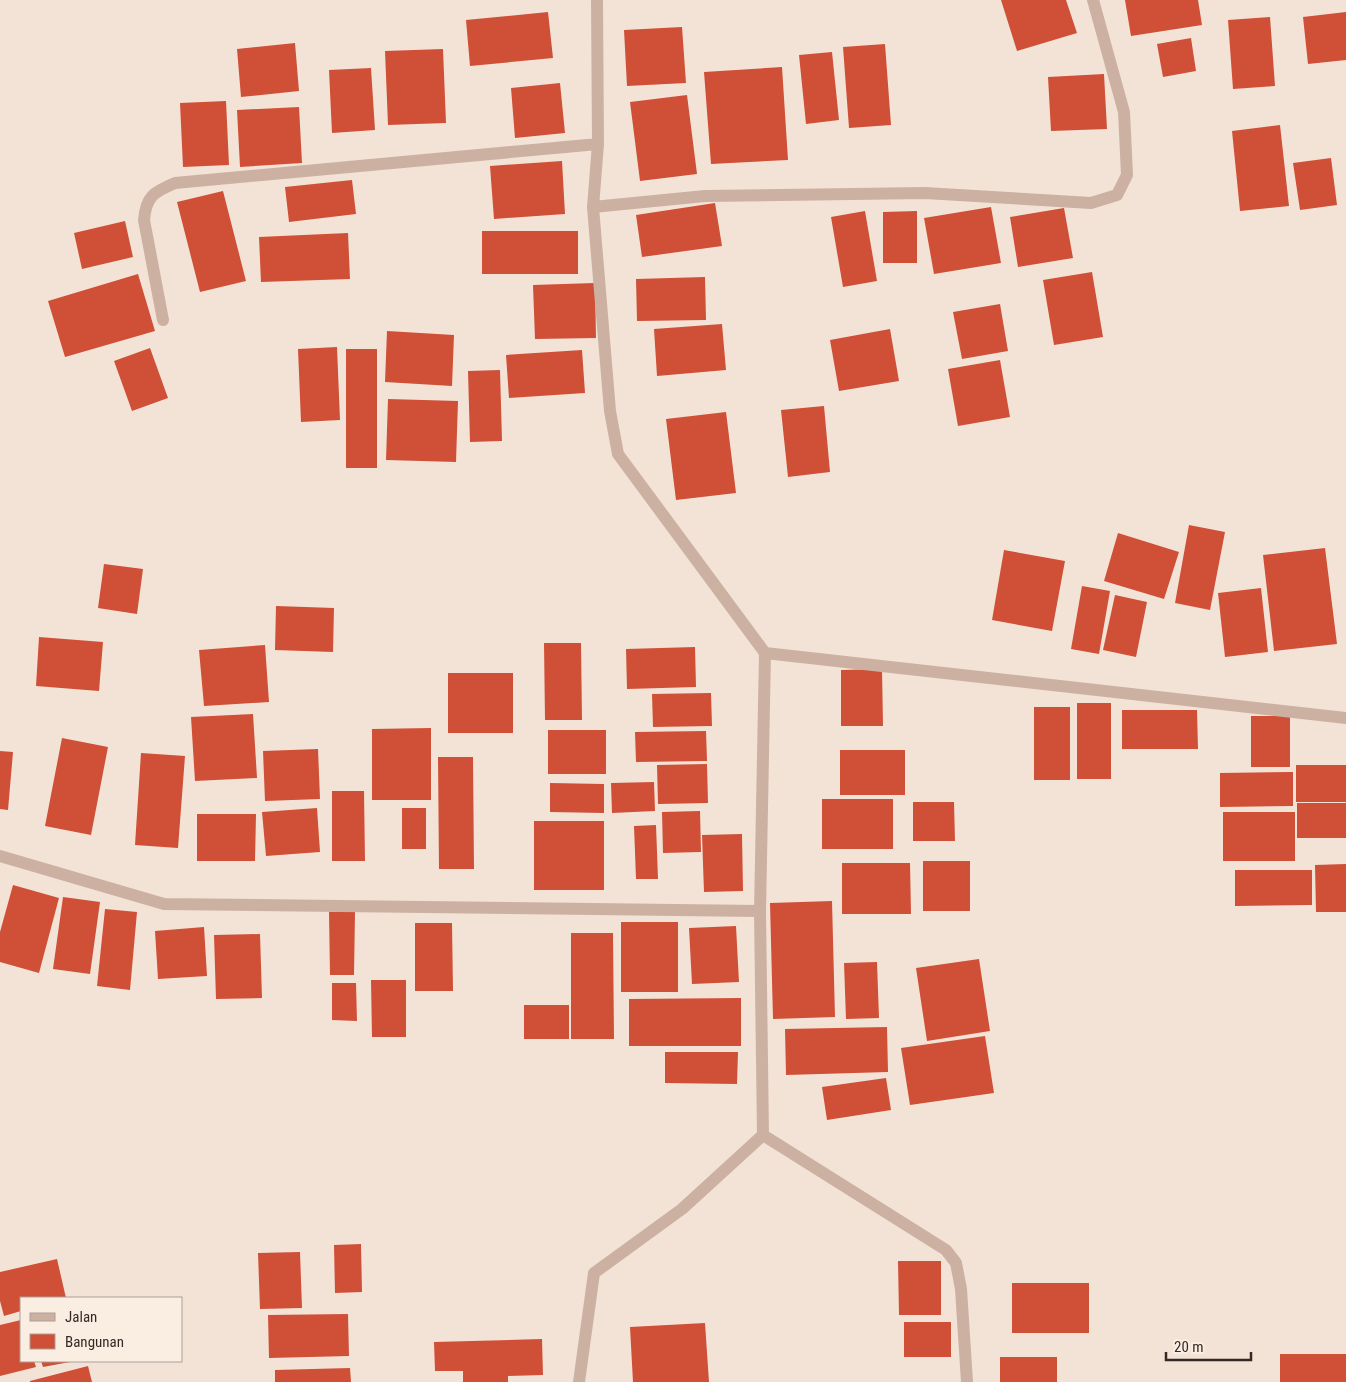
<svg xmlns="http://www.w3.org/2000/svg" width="1346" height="1382" font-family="'Roboto Condensed',sans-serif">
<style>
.building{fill:#d04f37}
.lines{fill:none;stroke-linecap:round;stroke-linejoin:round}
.minor{stroke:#ccb1a2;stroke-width:12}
</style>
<rect width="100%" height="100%" fill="#f3e3d6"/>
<path class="building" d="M1001 0H1066L1077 33 1017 51Z
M1125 0H1198L1202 25 1131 36Z
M548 12 553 58 470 66 466 20Z
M1346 12V60L1308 64 1303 17Z
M1270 17 1275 86 1233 89 1228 20Z
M682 27 686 83 627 86 624 30Z
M1191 38 1196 71 1163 77 1157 44Z
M295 43 299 91 241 97 237 49Z
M885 44 891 125 849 128 843 47Z
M443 49 446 123 388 125 385 51Z
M832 52 839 120 806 124 799 55Z
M782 67 788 160 711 164 704 72Z
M371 68 375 130 332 133 329 70Z
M1104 74 1107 129 1051 131 1048 77Z
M560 83 565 133 515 138 511 88Z
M687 95 697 174 640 181 630 102Z
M226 101 229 165 183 167 180 103Z
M299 107 302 163 240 167 237 110Z
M1280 125 1289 206 1240 211 1232 131Z
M1331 158 1337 205 1300 210 1293 163Z
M562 161 565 214 494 219 490 166Z
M352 180 356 214 289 222 285 187Z
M223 191 246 281 200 292 177 202Z
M715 203 722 246 642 257 636 215Z
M991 207 1001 263 934 274 924 218Z
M1064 208 1073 258 1018 267 1010 217Z
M865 211 877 281 843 287 831 217Z
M917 211V263H883V212Z
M125 221 133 257 82 269 74 233Z
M482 231H578V274H482Z
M348 233 350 279 261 282 259 237Z
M1092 272 1103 337 1054 345 1043 280Z
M138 274 155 331 65 357 48 301Z
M705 277 706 320 637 321 636 279Z
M595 283 596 338 535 339 533 285Z
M1000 304 1008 351 962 359 953 312Z
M722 324 726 370 657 376 654 329Z
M890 329 899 381 839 391 830 340Z
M387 331 454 335 452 386 385 382Z
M337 347 340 420 301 422 298 349Z
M150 348 168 398 132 411 114 361Z
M346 349H377V468H346Z
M582 350 585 393 509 398 506 355Z
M1000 360 1010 417 958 426 948 369Z
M500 370 502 441 470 442 468 371Z
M388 399 458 401 456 462 386 460Z
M824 406 830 472 788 477 781 410Z
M726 412 736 493 676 500 666 419Z
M1189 525 1225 532 1210 610 1175 603Z
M1118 533 1179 552 1164 599 1104 581Z
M1325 548 1337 644 1274 651 1263 555Z
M1004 550 1065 561 1052 631 992 620Z
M104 564 143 569 137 614 98 608Z
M1082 586 1110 591 1099 654 1071 649Z
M1261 588 1268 652 1225 657 1218 593Z
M1115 595 1147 602 1136 657 1103 650Z
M276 606 334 608 333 652 275 650Z
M39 637 103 642 99 691 36 686Z
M544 643H581L582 720H545Z
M265 645 269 702 204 706 199 650Z
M695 647 696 687 627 689 626 649Z
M882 669 883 726H841V670Z
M448 673H513V733H448Z
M711 693 712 726 653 727 652 694Z
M1077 703H1111V779H1077Z
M1034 707H1070V780H1034Z
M1122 710H1197L1198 749H1122Z
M253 714 257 778 195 781 191 717Z
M1251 716H1290V767H1251Z
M431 728V800H372V729Z
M548 730H606V774H548Z
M706 731 707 761 636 762 635 732Z
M62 738 108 747 91 835 45 826Z
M318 749 320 799 265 801 263 751Z
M840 750H905V795H840Z
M0 751 13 752 8 810 0 809Z
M141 753 185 756 178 848 135 845Z
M438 757H473L474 869H439Z
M707 764 708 803 658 804 657 765Z
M1296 765H1346V802H1296Z
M1293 772V806L1220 807V773Z
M654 782 655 811 612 813 611 783Z
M550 783 604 784V813L550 812Z
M332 791H364L365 861H332Z
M822 799H893V849H822Z
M913 802H954L955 841H913Z
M1297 803H1346V838H1297Z
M317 808 320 852 266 856 262 812Z
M402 808H426V849H402Z
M700 811 701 852 663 853 662 812Z
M1223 812H1295V861H1223Z
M197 814H256L255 861H197Z
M534 821H604V890H534Z
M656 825 658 879H636L634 826Z
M742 834 743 891 704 892 702 835Z
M923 861H970V911H923Z
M842 863H910L911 914H842Z
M1346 864V912H1316L1315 865Z
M1235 870H1312V905L1235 906Z
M13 885 59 898 39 973 0 962V932Z
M63 897 100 902 90 974 53 969Z
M832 901 835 1017 773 1019 770 903Z
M105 909 137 912 130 990 97 986Z
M329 912H355L354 975H330Z
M621 922H678V992H621Z
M415 923H452L453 991H415Z
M736 926 739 982 692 984 689 928Z
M204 927 207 976 158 979 155 931Z
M571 933H613L614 1039H571Z
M260 934 262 998 216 999 214 935Z
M979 959 990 1031 927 1041 916 968Z
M877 962 879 1018 846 1019 844 963Z
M371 980H406V1037H372Z
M332 983H356L357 1021 332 1020Z
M741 998V1046H629V999Z
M524 1005H569V1039H524Z
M887 1027 888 1072 786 1075 785 1029Z
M985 1036 994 1093 910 1105 901 1048Z
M665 1052H738L737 1084 665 1083Z
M886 1078 891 1110 827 1120 822 1087Z
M361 1244 362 1292 335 1293 334 1245Z
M300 1252 302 1308 260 1309 258 1253Z
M57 1259 66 1298H21V1311L4 1316 0 1301V1272Z
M898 1261H941V1315H899Z
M1012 1283H1089V1333H1012Z
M348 1314 349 1356 269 1358 268 1315Z
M21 1320V1361H34L36 1367 0 1376V1325Z
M904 1322H951V1357H904Z
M705 1323 709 1382H633L630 1327Z
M542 1339 543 1375 508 1376V1382H463V1371H435L434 1342Z
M1280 1354H1346V1382H1280Z
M1000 1357H1057V1382H1000Z
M41 1361H70V1362L43 1367Z
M88 1366 92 1382H30V1381Z
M350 1368 351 1382H275V1370Z"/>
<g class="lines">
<path class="minor" d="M597 0 598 144 593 207 610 411 618 454 765 653
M593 207 705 196 925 193 1091 203 1117 195 1127 175 1124 112 1093 0
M163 320 144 220C146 196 154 192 175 183L598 144
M0 856 164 904 760 911
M763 1135 946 1250 956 1263 961 1289 967 1382
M579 1382 594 1273 682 1209 763 1135 760 911 765 653 1346 718"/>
</g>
<rect x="20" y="1297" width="162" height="65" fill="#faeee3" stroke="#ab9f97"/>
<rect x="30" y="1313" width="25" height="8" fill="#ccb1a2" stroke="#ab9f97"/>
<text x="65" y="1322" font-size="15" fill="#352925">Jalan</text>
<rect x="30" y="1334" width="25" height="15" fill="#d04f37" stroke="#ab9f97"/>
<text x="65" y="1347" font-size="15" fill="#352925">Bangunan</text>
<path d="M1166 1352v8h85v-8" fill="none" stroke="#352925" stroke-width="2.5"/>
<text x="1174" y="1352" font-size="15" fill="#352925" stroke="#faeee3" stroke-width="4" paint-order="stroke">20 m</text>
</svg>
